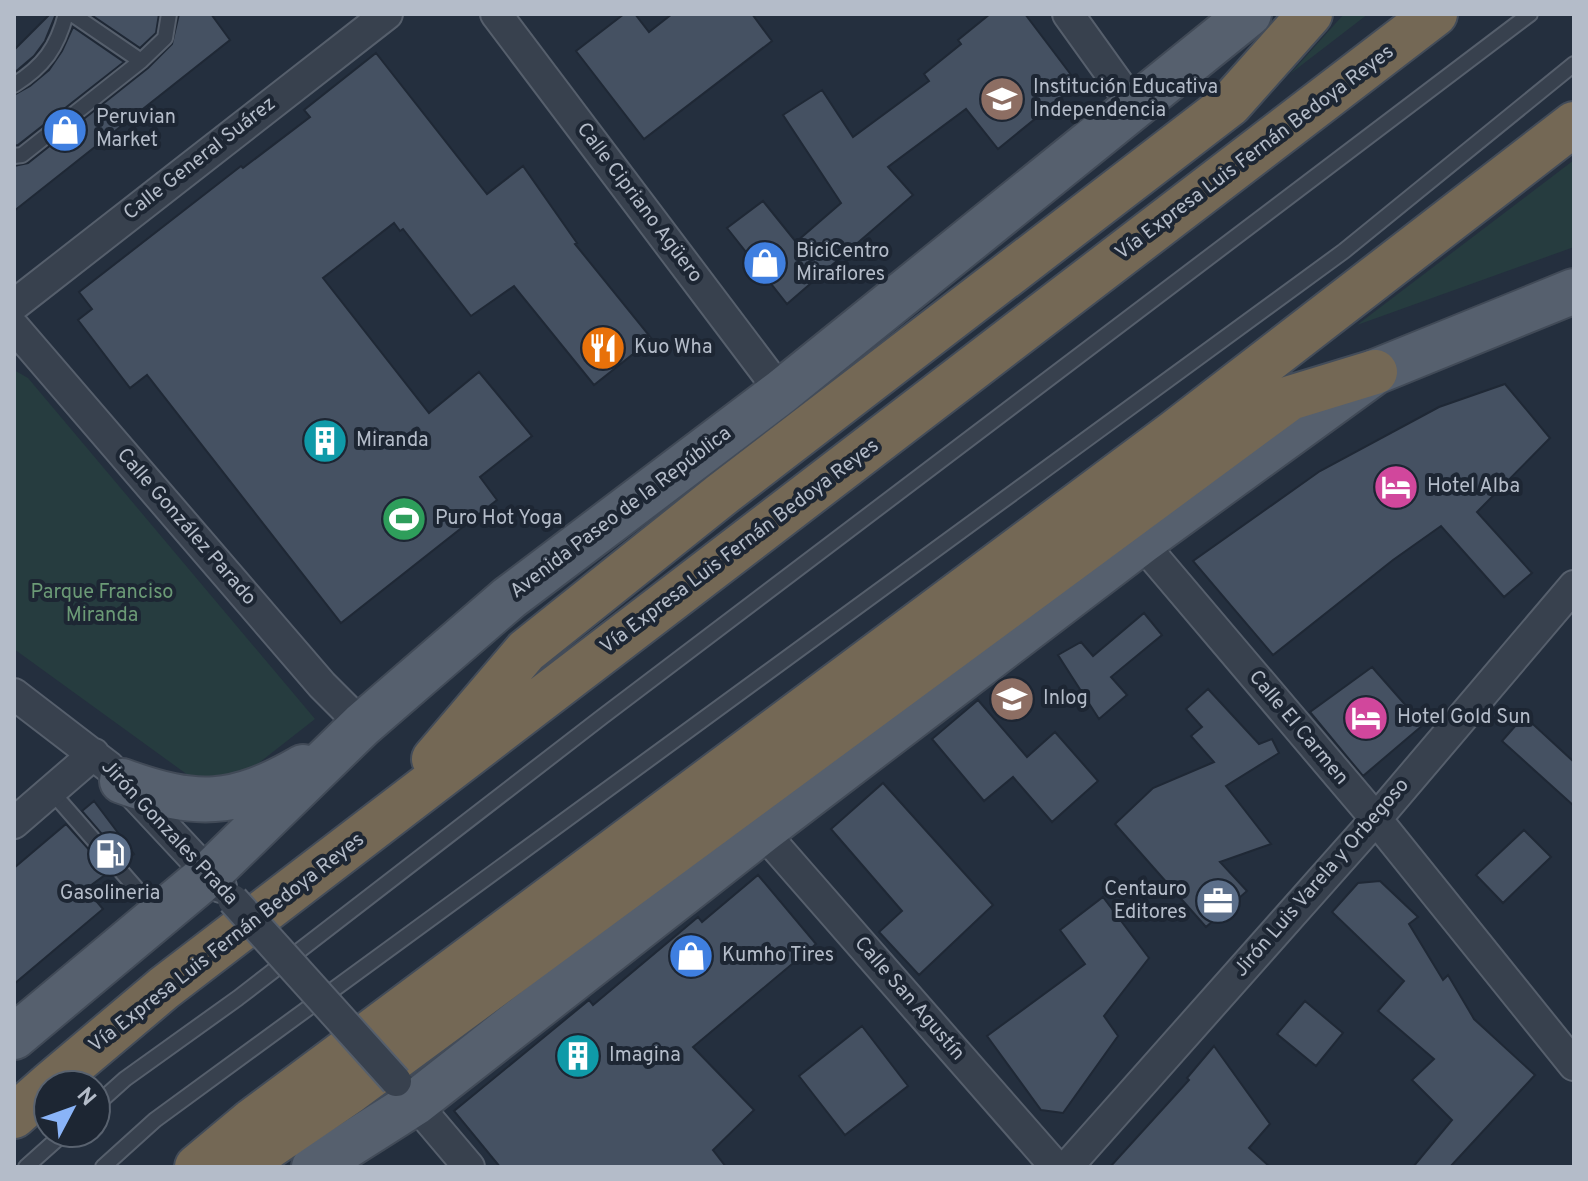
<svg xmlns="http://www.w3.org/2000/svg" width="1588" height="1181" font-family="Overpass,sans-serif">
<style>
.green{fill:#263c3f}
.building{fill:#455162;stroke:#1f2835;stroke-width:2}
.lines{fill:none;stroke-linecap:round;stroke-linejoin:round}
.service-casing{stroke:#565f6c;stroke-width:18}
.minor-casing{stroke:#565f6c;stroke-width:34}
.primary-casing{stroke:#414a57;stroke-width:48}
.motorway-casing{stroke:#434c59;stroke-width:48}
.service{stroke:#38414e;stroke-width:14}
.minor{stroke:#38414e;stroke-width:30}
.primary{stroke:#56606e;stroke-width:44}
.motorway{stroke:#746855;stroke-width:44}
.minor-bridge-casing{stroke:#565f6c;stroke-width:34;stroke-linecap:butt}
.minor-bridge{stroke:#38414e;stroke-width:30}
.labels{text-anchor:middle;dominant-baseline:central;stroke-width:8;stroke-linejoin:round;paint-order:stroke}
.poi-label{font-size:20px;fill:#b4bcc9;stroke:#1d2633;text-anchor:start}
.street-label{font-size:20px;fill:#b4bcc9;stroke:#1d2633}
.park-label{font-size:20px;fill:#6b9a76;stroke:#1d2633}
</style>
<rect width="100%" height="100%" fill="#242f3e"/>
<path class="green" d="M1344 14H1368L1290 74Z
M1574 160V247L1357 325Z
M14 370 28 378 315 719 246 773 192 778 14 649Z"/>
<path class="building" d="M50 14H56L45 41 34 56 14 73V50Z
M90 14H159L156 33 140 48Z
M179 14H211L230 40 14 211V166L28 163 148 68 172 44Z
M624 14H635L649 32 672 14H752L772 41 644 139 576 51Z
M990 14H1025L1078 84 998 149 966 109 888 167 913 195 787 304 727 228 763 201 796 242 841 203 783 115 822 90 853 137 929 81 924 74 961 44 958 40Z
M73 27 124 62 18 145 14 146V95L30 86 49 70 62 51Z
M376 53 487 194 523 166 577 243 575 244 652 339 594 385 514 286 471 316 403 229 400 231 394 223 323 278 429 413 479 372 532 436 480 477 497 500 341 623 147 375 130 388 78 320 92 309 79 292 241 166 243 168 310 117 304 110Z
M1505 384 1550 438 1477 512 1532 573 1504 597 1441 526 1393 560 1273 655 1193 561 1320 471 1439 407Z
M1144 613 1162 635 1111 677 1127 695 1099 719 1058 655 1081 642 1093 656Z
M1372 667 1423 725 1363 776 1310 712Z
M1208 689 1259 744 1272 739 1279 753 1226 786 1271 844 1220 862 1247 891 1206 927 1115 824 1153 788 1214 762 1191 736 1202 727 1186 709Z
M978 700 1027 757 1055 732 1098 781 1052 822 1013 777 984 801 932 739Z
M1524 716 1574 762V806L1502 741Z
M883 783 993 905 919 975 879 932 902 911 831 829Z
M94 801 134 854 125 861 82 811Z
M66 824 109 872 86 889 103 909 14 984V868Z
M1524 830 1551 857 1503 903 1476 875Z
M758 875 816 944 693 1047 754 1110 713 1150 726 1167H500L454 1111 589 1000 593 1005 698 917 702 922Z
M1380 881 1418 917 1409 924 1443 980 1448 975 1474 1019 1535 1075 1450 1167H1413L1452 1120 1412 1080 1434 1059 1378 1011 1404 981 1332 912 1358 883Z
M1103 897 1149 958 1104 1016 1118 1036 1063 1113 1041 1110 987 1036 1085 964 1060 930Z
M1305 1001 1343 1033 1316 1066 1277 1034Z
M862 1026 908 1086 845 1135 799 1076Z
M1214 1046 1270 1124 1249 1148 1270 1167H1110L1189 1080 1187 1078Z"/>
<g class="lines">
<g class="service-casing">
<path id="service" d="M72 14 141 61
M14 85C44 66 57 48 66 14
M14 156 22 155 141 61 165 38 169 14
M51 791 156 911
M96 1105 125 1079 238 998 602 717 1530 14
M26 1167 64 1133
M103 1167 155 1120 1344 251 1574 64"/>
</g>
<g class="minor-casing">
<path id="minor" d="M496 14 781 392
M1068 14 1134 106
M14 305 387 14
M14 327 322 685 362 725
M1141 542 1376 819 1574 1065
M14 694 109 767 221 887
M14 823 94 754
M762 831 1056 1167
M403 1089 469 1167
M1067 1167 1376 819 1574 586"/>
</g>
<g class="primary-casing">
<path id="primary" d="M122 781C196 808 234 807 303 767
M14 1037 209 874 362 725 509 598 781 392 1249 14
M314 1167 415 1103 762 831 1141 542 1375 372 1574 291"/>
</g>
<g class="motorway-casing">
<path id="motorway" d="M434 759 526 651 721 495 1230 104 1310 14
M49 1085 164 988 1435 14
M14 1116 48 1086
M197 1167 252 1121 1174 433 1574 124
M239 1167 349 1092 1290 398 1375 372"/>
</g>
<use href="#service" class="service"/>
<use href="#minor" class="minor"/>
<use href="#primary" class="primary"/>
<use href="#motorway" class="motorway"/>
<g class="minor-bridge-casing">
<path id="minor-bridge" d="M233 900 396 1081"/>
</g>
<use href="#minor-bridge" class="minor-bridge"/>
</g>
<defs>
<g id="school-disc" transform="scale(2.3)"><circle r="9.5" fill="#8d6e63" stroke="#1d2633"/><path d="M0-5L7-2L0 1L-7-2ZM-4 1L0 2.5L4 1V4Q0 6-4 4Z" fill="#fff"/></g>
<g id="shop-disc" transform="scale(2.3)"><circle r="9.5" fill="#3f7fe0" stroke="#1d2633"/><path d="M-5-2.5h2.3a2.7 3.5 0 0 1 5.4 0H5L5.5 6h-11ZM-1.5-2.5h3a1.5 2.3 0 0 0-3 0Z" fill="#fff"/></g>
<g id="restaurant-disc" transform="scale(2.3)"><circle r="9.5" fill="#e8710a" stroke="#1d2633"/><path d="M-5-6h1v4h1v-4h1v4h1v-4h1v5L-1.5 .5V6h-2V.5L-5-1ZM5-6V6H3V1.5H1.5Q1.5-4 5-6Z" fill="#fff"/></g>
<g id="building-disc" transform="scale(2.3)"><circle r="9.5" fill="#0f9aa8" stroke="#1d2633"/><path d="M-4-6H4V6H1V3H-1V6H-4ZM-2.5-4.3h1.7v1.8h-1.7ZM.8-4.3h1.7v1.8H.8ZM-2.5-1h1.7V.8h-1.7ZM.8-1h1.7V.8H.8Z" fill="#fff"/></g>
<g id="hotel-disc" transform="scale(2.3)"><circle r="9.5" fill="#d1479c" stroke="#1d2633"/><path d="M-6-4.5h1.5V1H6V5H4.5V3h-9V5H-6ZM-4 0a1.8 1.8 0 1 1 3.6 0ZM.5 0V-2.5h3Q6-2.5 6 0Z" fill="#fff"/></g>
<g id="stadium-disc" transform="scale(2.3)"><circle r="9.5" fill="#2e9e5b" stroke="#1d2633"/><path d="M0-5a6.5 5 0 1 0 0 10a6.5 5 0 1 0 0-10ZM-3.5-1.8h7v3.6h-7Z" fill="#fff"/></g>
<g id="fuel-disc" transform="scale(2.3)"><circle r="9.5" fill="#5c6f8a" stroke="#1d2633"/><path d="M-5.5-6h7V0h2V4h1.3V-2.5L3-4.5l.8-.8L6-3V5H2.5V1h-1V6h-7ZM-4.2-4.7v3.2H.2V-4.7Z" fill="#fff"/></g>
<g id="office-disc" transform="scale(2.3)"><circle r="9.5" fill="#5c6f8a" stroke="#1d2633"/><path d="M-6-3h4V-5.5h4V-3h4V5H-6ZM-1-4.5V-3h2v-1.5ZM-6 0V1H6V0Z" fill="#fff"/></g>
</defs>
<g fill-rule="evenodd">
<use href="#school-disc" x="1002" y="99"/>
<use href="#shop-disc" x="65" y="130"/>
<use href="#shop-disc" x="765" y="263"/>
<use href="#restaurant-disc" x="603" y="348"/>
<use href="#building-disc" x="325" y="441"/>
<use href="#hotel-disc" x="1396" y="487"/>
<use href="#stadium-disc" x="404" y="519"/>
<use href="#school-disc" x="1012" y="699"/>
<use href="#hotel-disc" x="1366" y="718"/>
<use href="#fuel-disc" x="110" y="854"/>
<use href="#office-disc" x="1218" y="901"/>
<use href="#shop-disc" x="691" y="956"/>
<use href="#building-disc" x="578" y="1056"/>
</g>
<g class="labels">
<g class="poi-label">
<text x="1033" y="88">Institución Educativa<tspan x="1033" dy="23">Independencia</tspan></text>
<text x="96" y="118">Peruvian<tspan x="96" dy="23">Market</tspan></text>
<text x="796" y="252">BiciCentro<tspan x="796" dy="23">Miraflores</tspan></text>
<text x="634" y="348">Kuo Wha</text>
<text x="356" y="441">Miranda</text>
<text x="1427" y="487">Hotel Alba</text>
<text x="435" y="519">Puro Hot Yoga</text>
<text x="1043" y="699">Inlog</text>
<text x="1397" y="718">Hotel Gold Sun</text>
<text x="1187" y="890" text-anchor="end">Centauro<tspan x="1187" dy="23">Editores</tspan></text>
<text x="110" y="894" text-anchor="middle">Gasolineria</text>
<text x="722" y="956">Kumho Tires</text>
<text x="609" y="1056">Imagina</text>
</g>
<g class="street-label">
<text transform="translate(1255 153) rotate(-37)">Vía Expresa Luis Fernán Bedoya Reyes</text>
<text transform="translate(200 159) rotate(-38)">Calle General Suárez</text>
<text transform="translate(639 203) rotate(53)">Calle Cipriano Agüero</text>
<text transform="translate(621 513) rotate(-37)">Avenida Paseo de la República</text>
<text transform="translate(186 527) rotate(49)">Calle González Parado</text>
<text transform="translate(740 547) rotate(-37)">Vía Expresa Luis Fernán Bedoya Reyes</text>
<text transform="translate(1298 728) rotate(50)">Calle El Carmen</text>
<text transform="translate(169 833) rotate(47)">Jirón Gonzales Prada</text>
<text transform="translate(1322 878) rotate(-49)">Jirón Luis Varela y Orbegoso</text>
<text transform="translate(227 943) rotate(-38)">Vía Expresa Luis Fernán Bedoya Reyes</text>
<text transform="translate(909 999) rotate(49)">Calle San Agustín</text>
</g>
<g class="park-label">
<text x="102" y="593">Parque Franciso<tspan x="102" dy="23">Miranda</tspan></text>
</g>
</g>
<rect width="1588" height="1181" fill="none" stroke="#b4bcc9" stroke-width="32"/>
<g transform="translate(72 1109) rotate(49)"><circle r="38" fill="#1d2633" stroke="#59626f" stroke-width="2"/>
<path d="M0-6L14 30L0 20L-14 30Z" fill="#8ab4f8"/>
<text y="-12" font-size="22" font-weight="bold" text-anchor="middle" fill="#b4bcc9">N</text>
</g>
</svg>
